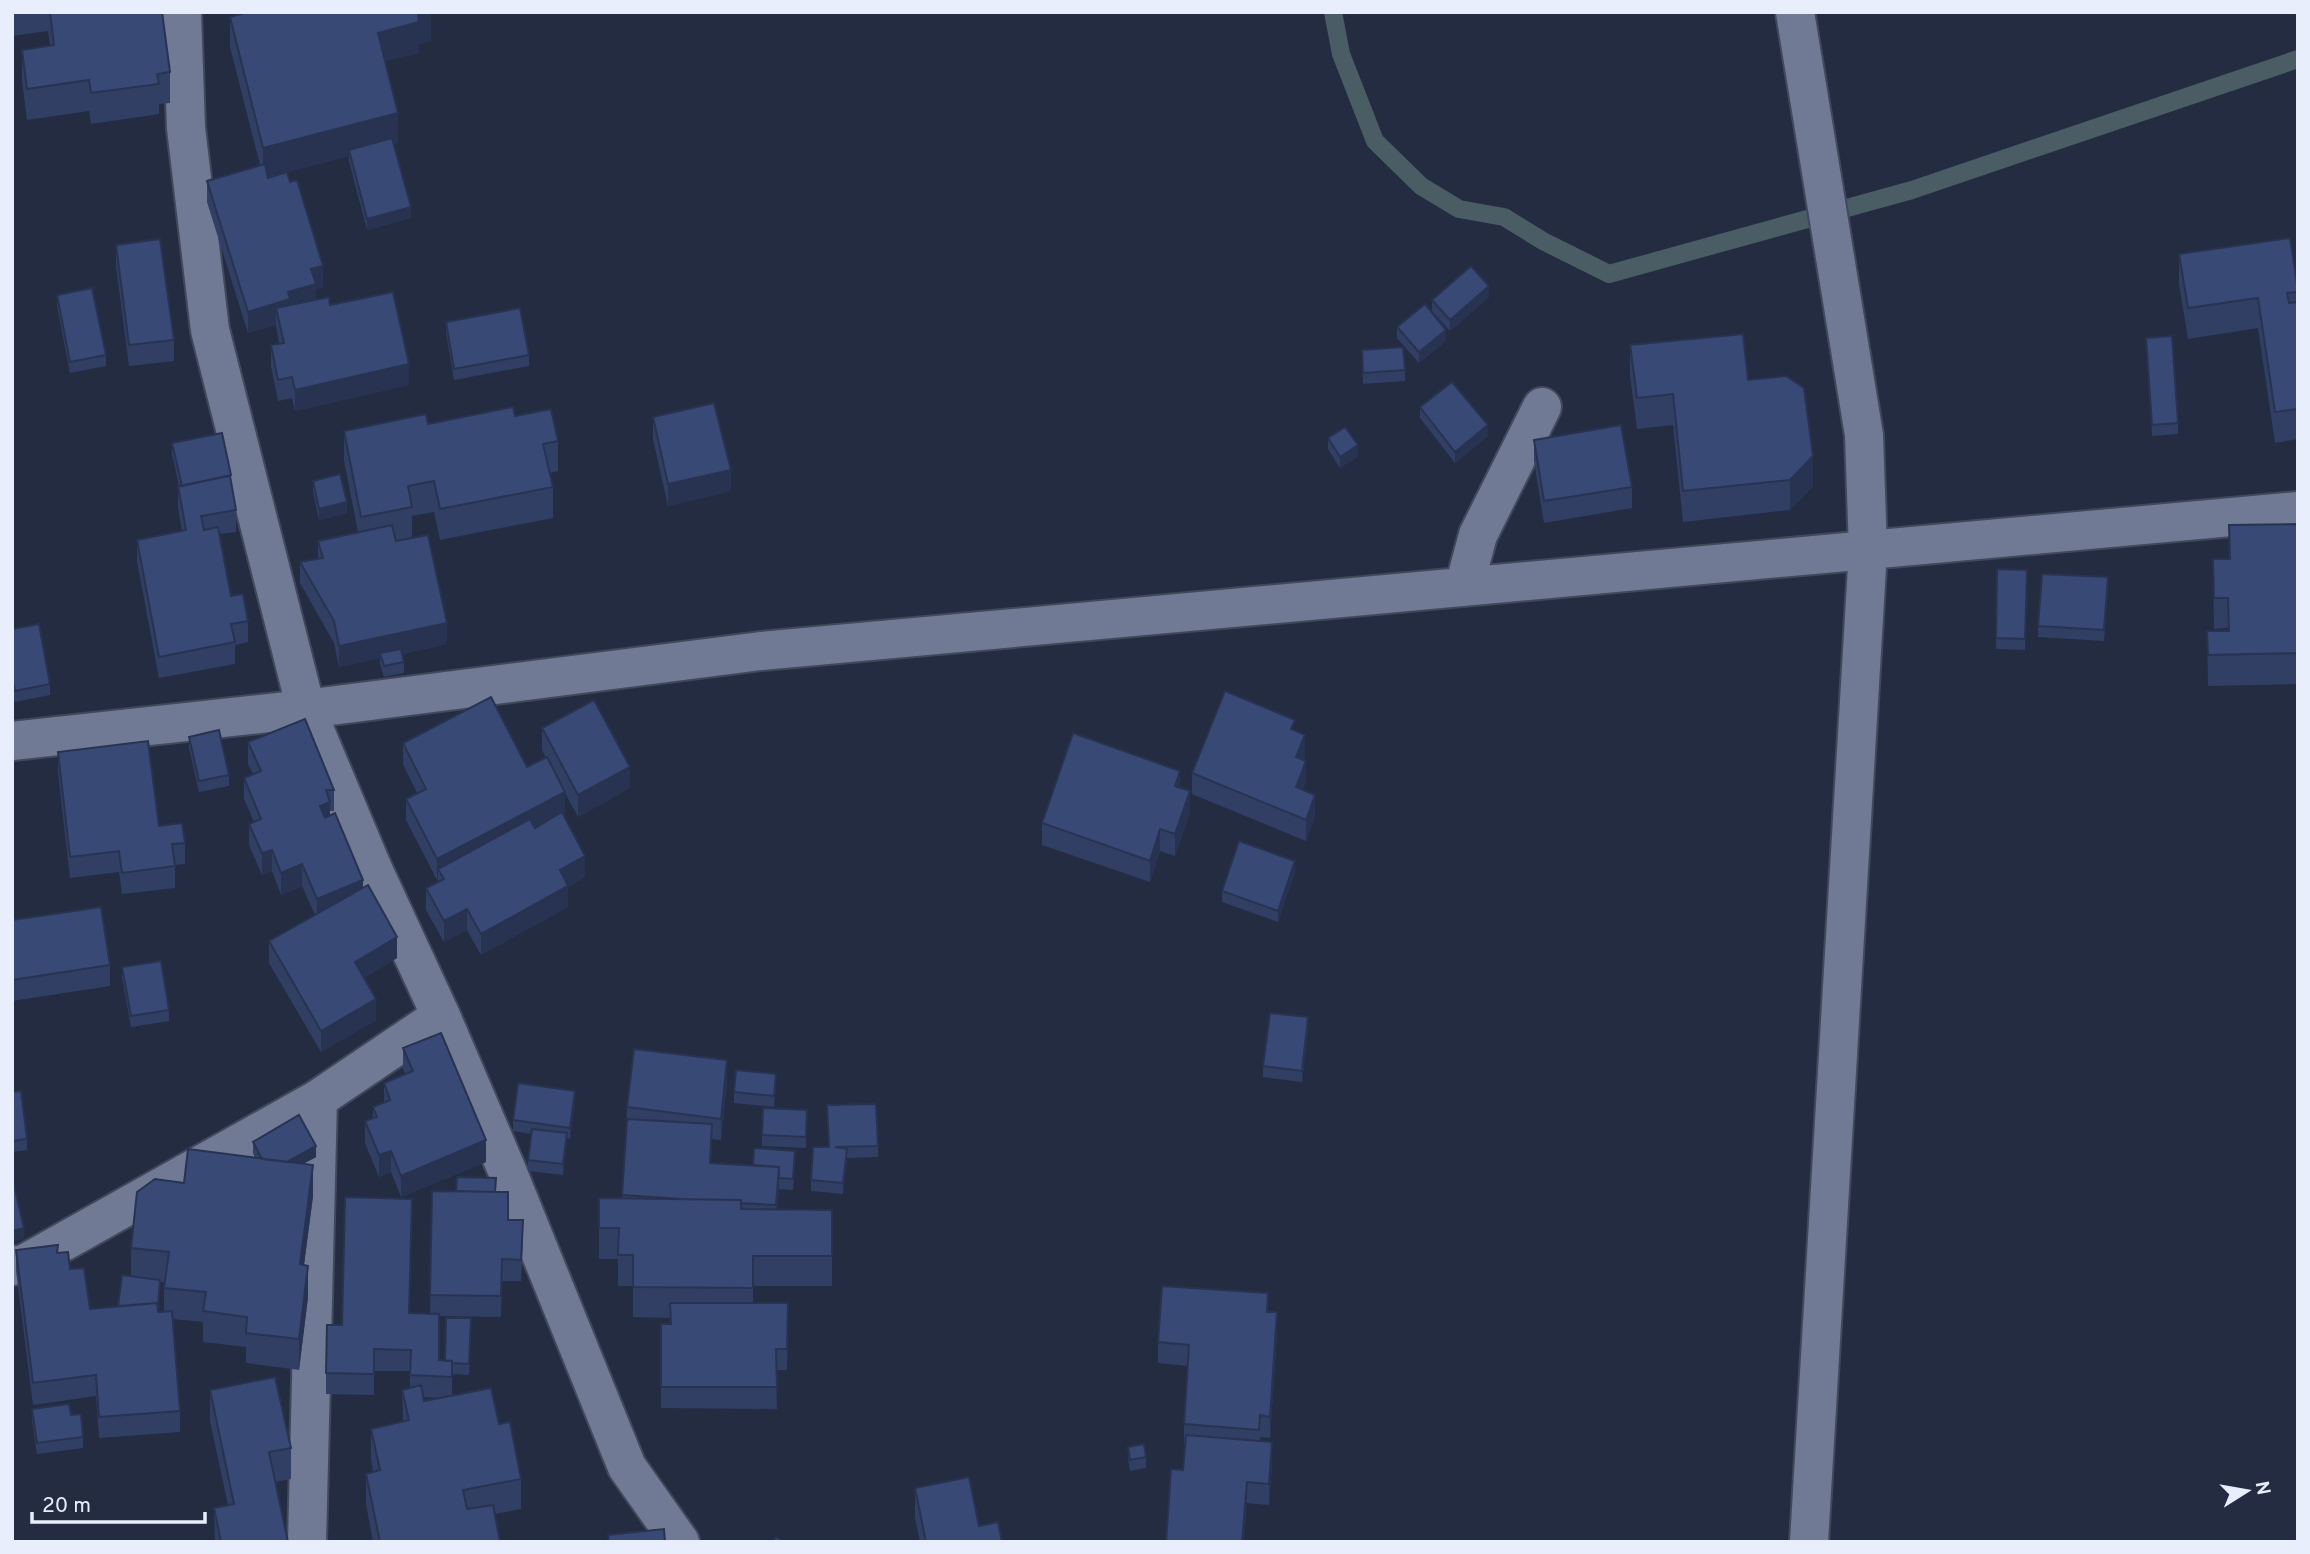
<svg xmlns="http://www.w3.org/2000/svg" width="2310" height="1554" font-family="Overpass,sans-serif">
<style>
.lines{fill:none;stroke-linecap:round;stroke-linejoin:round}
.stream{stroke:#4a5c64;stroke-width:18}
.minor-casing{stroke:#42485b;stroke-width:42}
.tertiary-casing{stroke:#42485b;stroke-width:42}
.minor{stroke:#707a94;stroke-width:38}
.tertiary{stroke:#707a94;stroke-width:38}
.wall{fill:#313f65;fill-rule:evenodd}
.shaded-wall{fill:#283352}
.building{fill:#394975;stroke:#283352;stroke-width:2}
</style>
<rect width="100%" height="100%" fill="#242c42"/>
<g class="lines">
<path class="stream" d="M1333 12 1341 54 1375 141 1421 186 1459 209 1504 217 1543 241 1609 274 1912 190 2298 59"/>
<g class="minor-casing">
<path id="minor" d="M182 12 186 128 210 330 306 709 373 869 441 1016 506 1168 627 1467 680 1542
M1464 587 1478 535 1542 407
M12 741 306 709 761 651 1868 550
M12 1266 24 1264 318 1099 441 1016
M307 1542 318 1099"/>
</g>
<g class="tertiary-casing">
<path id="tertiary" d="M1795 12 1864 435 1868 550 1809 1542
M1868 550 2298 511"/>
</g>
<use href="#minor" class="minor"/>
<use href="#tertiary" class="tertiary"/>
</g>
<path class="wall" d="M12 12H162L170 72V103L159 104V114L91 124 89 111 27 120 22 81V50L50 46 48 31 12 36Z
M431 12V41L419 44V53L385 61 398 143 394 144 411 218 367 230 349 161V156L287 172 323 287 316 289V300L330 305 409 385 295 411 292 398 278 401 271 366V345L279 343 276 325 248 333 207 202V181L260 165 230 47V17Z
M116 245 174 340V361L129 366 116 266Z
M2179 254 2298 290V439L2275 443 2258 328 2188 339 2179 284Z
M57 295 106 355V366L70 373 57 306Z
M1489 297 1450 331 1432 311V300Z
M446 322 529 355V366L454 380 446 333Z
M1397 327 1446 341 1419 363 1397 338Z
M2146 338 2178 423V434L2152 436Z
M1630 345 1748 380 1813 486 1790 510 1683 522 1673 425 1637 429 1630 376Z
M1362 350 1405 370V381L1363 384Z
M1420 407 1488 436 1455 463 1420 418Z
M515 416 558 441V471L550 473 553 487V518L440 540 434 512 412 516V537L395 541 447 644 402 654 404 662V673L384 677 380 664V658L339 667 334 643 300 583V562L318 559V541L358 532 344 461V431Z
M653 417 731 491 668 506 653 439Z
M1328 438 1358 456 1340 468 1328 449Z
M1534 440 1632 487V508L1544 523 1534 461Z
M172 443 231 485 236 510V532L219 534 231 596 248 621V642L235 645V664L159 678 137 561V540L182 531 178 508V486H179L172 454Z
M313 481 347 513 319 520 313 492Z
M2298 524V684L2208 686 2207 631H2228V628L2214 629 2213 559H2229V525Z
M1997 569 2027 570 2025 650 1996 649Z
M2108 588 2104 641 2038 637V626Z
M12 629 50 684V695L15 702 12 690Z
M542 728 630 788 578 817 565 793V813L564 814 585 877 568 887V907L481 955 467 930 444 942 426 910V888L438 882V880H437L406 820V799L417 793 403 764V743L527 767 546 758 542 750Z
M1295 731 1305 757 1304 760 1306 782 1303 789 1315 816 1306 841 1192 794V773Z
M189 737 229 775V786L199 792 189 748Z
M248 742 334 790V811H330V816L363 887 397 958 364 978 376 1020 321 1052 269 963V941L315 915 302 886 281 895 272 871 262 875 249 845V824L254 822 244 799V778L253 774 248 764Z
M58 752 159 826 185 843V864L175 865V888L122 894 119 872 70 878 58 773Z
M1180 787 1190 812 1175 856 1160 851 1150 882 1042 845V823Z
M1295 872 1278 922 1222 902V891Z
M12 920 110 965V986L12 1001Z
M122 967 169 1010V1021L131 1027 122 978Z
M1308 1028 1302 1082 1263 1077V1066Z
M403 1048 486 1162 401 1197 391 1172 379 1177 365 1143V1121L373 1118V1107L384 1103V1083L405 1074 403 1069Z
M727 1082 721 1140 712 1139 711 1163 753 1165 795 1162 793 1190 779 1189 777 1210H832V1286H753V1303H788L787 1370H776L777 1409 661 1408V1324H670V1318L633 1317V1286H618V1259H599V1198L622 1199 627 1107Z
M776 1085 774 1107 734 1103V1092Z
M12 1092 27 1139V1150L12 1152Z
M575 1102 570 1139 567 1138 563 1175 528 1171V1160L532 1134 513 1131V1120Z
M807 1110 806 1148 762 1146V1135Z
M253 1142 316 1157 303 1164 313 1196 304 1265 308 1297 299 1370 246 1363V1347L203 1342V1322L173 1319 180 1411V1432L99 1438 96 1396 33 1405 16 1271V1250L58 1253 70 1269 90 1309 118 1306 131 1276V1248L184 1183 255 1158 253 1153ZM160 1282H164V1312H158Z
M878 1146V1157L847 1158 843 1194 811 1191V1180L828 1147Z
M432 1191 496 1192 508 1220 523 1241 521 1281H502L501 1317 439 1316V1360L445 1361 471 1318 469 1375 452 1374V1396L499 1424 521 1479V1509L495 1514 500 1542H373L366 1504V1474L373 1472 371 1459V1429L403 1422 402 1390 410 1388V1371H374V1395L326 1394V1373L342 1325 412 1221 409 1313 430 1314ZM423 1397 441 1398 424 1401Z
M1268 1312 1277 1333 1270 1438 1260 1437V1441L1272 1464 1269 1505 1247 1503 1183 1470 1185 1446 1184 1445V1424L1188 1366 1158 1363V1342Z
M210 1390 291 1448V1479L275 1482 288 1542H215L214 1508 228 1505 210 1421Z
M32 1409 71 1415 83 1437V1448L37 1454 32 1420Z
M1128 1447 1146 1457V1468L1130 1471 1128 1458Z
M915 1488 979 1526 1002 1542H920L915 1518Z"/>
<path class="shaded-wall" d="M424 12H431V41L419 44V53L378 63V33L418 14Z
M398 113V143L350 156 349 150V156L263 178V148Z
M411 207V218L367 230V219Z
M323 266V287L316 289V305L276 308V325L248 333V312L288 292 311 269Z
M1489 286V297L1450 331V320Z
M1446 330V341L1419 363V352Z
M409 364V385L295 411V390Z
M1488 425V436L1455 463V452Z
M1358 445V456L1340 468V457Z
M1813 456V486L1790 510V480Z
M731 470V491L668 506V484Z
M347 502V513L319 520V509Z
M447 623V644L381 658 380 653V658L339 667V646Z
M1305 735V757L1296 778V757Z
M1306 761V782L1296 808V787Z
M630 767V788L578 817V795Z
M1180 771V792L1175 786Z
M1190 791V812L1175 856V834Z
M565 792V813L443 877 438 869V880H437V859Z
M1315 795V816L1306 841V820Z
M330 802V823L320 827V806Z
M1160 829V851L1150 882V861Z
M272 850V871L262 875V853Z
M585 856V877L568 887V907L481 955V934L560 870Z
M1295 861V872L1278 922V911Z
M302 864V886L281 895V873Z
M363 880V901L317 921V899Z
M467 909V930L444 942V921Z
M397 937V958L355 983V962Z
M376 999V1020L321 1052V1031Z
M1308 1017V1028L1302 1082V1071Z
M727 1060V1082L721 1140V1119Z
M776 1074V1085L774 1107V1096Z
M575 1091V1102L570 1139V1128Z
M712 1124V1146L710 1184V1163Z
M567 1133V1144L563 1175V1164Z
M486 1140V1162L401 1197V1176Z
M316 1146V1157L269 1182V1171Z
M847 1149V1160L843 1194V1183Z
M391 1151V1172L379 1177V1155Z
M313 1165V1196L300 1295V1264Z
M779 1167V1188L776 1227V1205Z
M24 1228V1239L12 1242V1231Z
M308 1266V1297L299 1370V1339Z
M1277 1312V1333L1270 1438V1417Z
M1272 1442V1464L1269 1505V1484Z
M1247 1482V1503L1244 1542H1242Z"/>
<path class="building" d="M50 12H162L170 72 157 74 159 84 91 93 89 80 27 89 22 50 54 45Z
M248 12H424L418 14 419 22 378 33 398 113 263 148 230 17Z
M392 138 411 207 367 219 349 150Z
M265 164 268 178 287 172 290 182 297 180 323 266 311 269 316 284 288 292 290 299 248 312 207 181Z
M2290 238 2298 290V292L2287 293 2289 303 2298 302V409L2275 412 2258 298 2188 308 2179 254Z
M160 239 174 340 129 345 116 245Z
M1471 266 1489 286 1450 320 1432 300Z
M92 288 106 355 70 362 57 295Z
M393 292 409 364 295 390 292 377 278 380 271 345 284 343 276 308 329 297 330 305Z
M1425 304 1446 330 1419 352 1397 327Z
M520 308 529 355 454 369 446 322Z
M1743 334 1748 380 1786 376 1804 388 1813 456 1790 480 1683 491 1673 394 1637 398 1630 345Z
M2172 336 2178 423 2152 425 2146 338Z
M1403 347 1405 370 1363 373 1362 350Z
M1452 382 1488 425 1455 452 1420 407Z
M714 403 731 470 668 484 653 417Z
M513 407 515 416 551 409 558 441 543 444 553 487 440 509 434 481 408 486 412 507 361 517 344 431 426 414 428 424Z
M1621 425 1632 487 1544 501 1534 440Z
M1345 427 1358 445 1340 457 1328 438Z
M222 433 231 475 182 486 172 443Z
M340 474 347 502 319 509 313 481Z
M230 476 236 510 201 516 204 530 218 527 231 596 243 594 248 621 231 624 235 642 159 657 137 540 186 530 178 486Z
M2298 524V653L2208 655 2207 631H2229L2228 598H2214L2213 559H2230L2229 525Z
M392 525 396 541 428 535 447 623 339 646 334 621 300 562 323 558 318 541Z
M1997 569 2027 570 2025 639 1996 638Z
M2042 574 2108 577 2104 630 2038 626Z
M39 624 50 684 15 691 12 679V629Z
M401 649 404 662 384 666 380 653Z
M1225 691 1295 720 1291 729 1305 735 1296 757 1306 761 1296 787 1315 795 1306 820 1192 773Z
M491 697 527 767 547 757 565 792 437 859 406 799 426 789 403 743Z
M594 700 630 767 578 795 542 728Z
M305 719 334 790H326L330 802 320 806 325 818 335 813 363 880 317 899 302 864 281 873 272 850 262 853 249 824 261 819 244 778 261 771 248 742Z
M219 730 229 775 199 781 189 737Z
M1073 733 1180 771 1175 786 1190 791 1175 834 1160 829 1150 861 1042 823Z
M148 741 159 826 182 823 185 843 172 844 175 866 122 873 119 851 70 857 58 752Z
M562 812 585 856 560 870 568 886 481 934 467 909 444 921 426 888 444 879 438 869 530 819 535 828Z
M1239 841 1295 861 1278 911 1222 891Z
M368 885 397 937 355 962 376 999 321 1031 269 941Z
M101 907 110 965 12 980V920Z
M161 961 169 1010 131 1016 122 967Z
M1270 1013 1308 1017 1302 1071 1263 1066Z
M441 1033 486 1140 401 1176 391 1151 379 1155 365 1121 377 1117 373 1107 390 1100 384 1083 413 1071 403 1048Z
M634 1049 727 1060 721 1119 627 1107Z
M736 1070 776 1074 774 1096 734 1092Z
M518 1083 575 1091 570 1128 513 1120Z
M21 1091 27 1139 12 1141V1092Z
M876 1104 878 1146 835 1147 847 1149 843 1183 811 1180 813 1147H829L827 1105Z
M763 1108 807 1110 806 1137 762 1135Z
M299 1115 316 1146 287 1162 262 1159 253 1142Z
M627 1119 712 1124 710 1163 779 1167 776 1205 741 1203V1200L682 1199 622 1195Z
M532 1129 567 1133 563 1164 528 1160Z
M754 1148 795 1151 793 1179 779 1178V1167L753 1165Z
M188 1149 313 1165 300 1264 308 1266 299 1339 246 1333 247 1317 203 1311 206 1292 164 1288 169 1252 131 1248 137 1192 155 1179 184 1183Z
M12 1177 24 1228 12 1231Z
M457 1177 496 1178 495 1192 456 1191Z
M432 1191 508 1192V1220H523L521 1260 502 1259 501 1296 430 1295Z
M345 1197 412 1199 409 1313 439 1314V1360L452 1361V1377L410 1375 411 1350 374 1349V1374L326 1373 327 1325H342Z
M599 1198 741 1200V1209L832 1210V1256H753V1288L633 1287V1255H618L619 1228H599Z
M58 1245 57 1253 68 1252 70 1269 84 1268 90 1309 157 1303 158 1312 172 1311 180 1411 99 1417 96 1375 33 1383 16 1250Z
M122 1275 160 1280 158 1308 157 1303 118 1306Z
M1162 1286 1268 1293 1267 1312H1277L1270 1417 1260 1415 1259 1430 1184 1424 1189 1345 1158 1342Z
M670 1303H788L787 1349H776L777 1387H661V1324H671Z
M446 1318H471L469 1364 452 1363V1361H445Z
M275 1377 291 1448 269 1452 288 1542H221L214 1508 234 1504 210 1390Z
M421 1385 424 1401 491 1388 499 1424 510 1422 521 1479 463 1490 467 1509 493 1505 500 1542H380L366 1474 380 1470 371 1429 409 1420 402 1390Z
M69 1404 71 1415 81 1414 83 1437 37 1443 32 1409Z
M1186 1435 1272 1442 1269 1484 1247 1482 1242 1542H1166L1171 1469 1183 1470Z
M1144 1444 1146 1457 1130 1460 1128 1447Z
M969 1477 979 1526 998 1522 1002 1542H926L915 1488Z
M664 1529 665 1542H609L608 1535Z
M776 1537 783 1542H773Z"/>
<rect width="2310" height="1554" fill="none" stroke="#e8eefc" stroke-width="28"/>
<g transform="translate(2247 1491) rotate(79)" stroke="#242c42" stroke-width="5" paint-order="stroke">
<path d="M0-5L12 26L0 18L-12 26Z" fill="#e8eefc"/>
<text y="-10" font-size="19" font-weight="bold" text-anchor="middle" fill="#e8eefc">N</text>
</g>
<path d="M32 1512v10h173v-10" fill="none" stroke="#e8eefc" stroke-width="3.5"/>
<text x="42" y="1512" font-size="21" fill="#e8eefc" stroke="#242c42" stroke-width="5" paint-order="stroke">20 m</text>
</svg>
